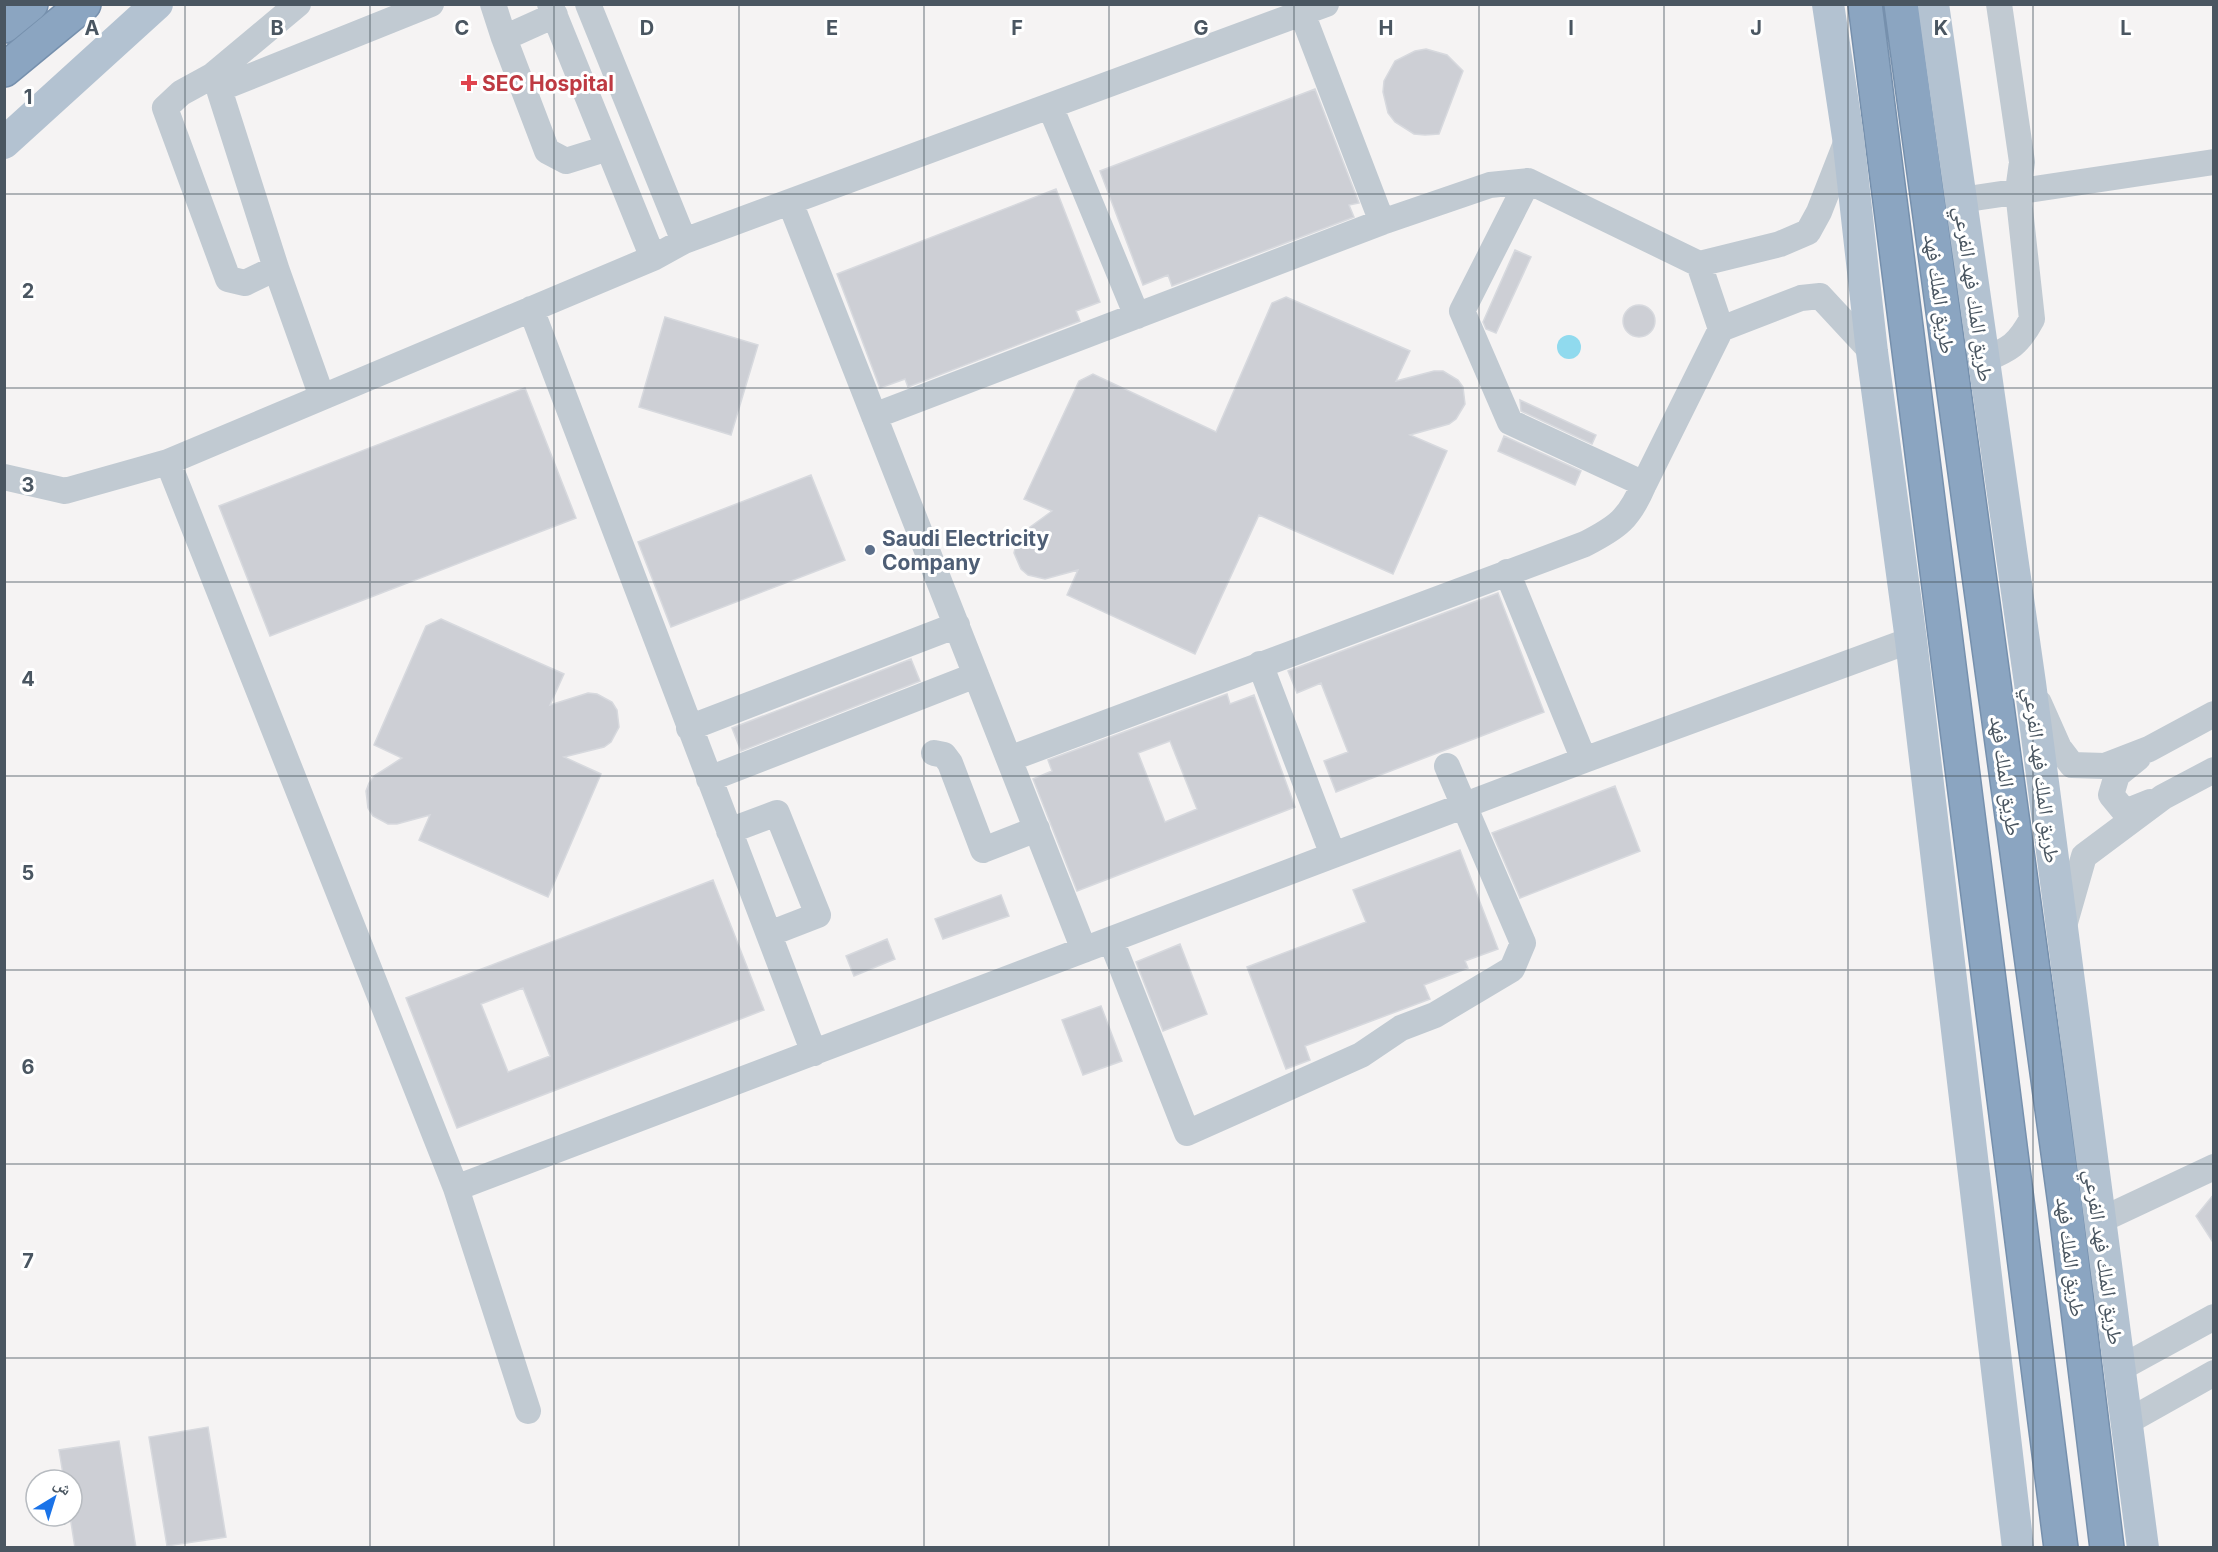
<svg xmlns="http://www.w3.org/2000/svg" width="2218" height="1552" font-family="Inter,'Noto Naskh Arabic',sans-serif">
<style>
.water{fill:#90daee}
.building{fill:#cdcfd5;stroke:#d7d9de;stroke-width:1.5;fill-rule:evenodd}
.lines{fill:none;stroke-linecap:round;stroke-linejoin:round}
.highway-casing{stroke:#7690ad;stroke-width:36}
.minor{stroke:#c1cad2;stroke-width:26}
.major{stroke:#b3c2d1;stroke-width:32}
.highway{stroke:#8ba5c1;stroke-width:33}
.grid{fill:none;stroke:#4a5661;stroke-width:1.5;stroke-opacity:0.55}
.health-dot{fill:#e0444e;stroke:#fff;stroke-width:2}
.service-dot{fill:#5c6f8a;stroke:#fff;stroke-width:2}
.labels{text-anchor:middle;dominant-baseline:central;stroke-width:6;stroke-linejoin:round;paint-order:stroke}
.health-label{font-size:21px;font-weight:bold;fill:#be3a42;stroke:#fff;text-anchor:start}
.street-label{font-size:21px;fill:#4a5661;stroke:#fff}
.service-label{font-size:21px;font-weight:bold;fill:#4e5e75;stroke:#fff;text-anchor:start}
.grid-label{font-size:20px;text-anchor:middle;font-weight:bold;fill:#4a5661;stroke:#fff;stroke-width:6;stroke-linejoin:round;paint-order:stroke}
</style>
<rect width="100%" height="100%" fill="#f5f3f3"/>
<path class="water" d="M1557 347a12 12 0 1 1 24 0a12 12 0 1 1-24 0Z"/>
<path class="building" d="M1426 49 1447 55 1463 71 1439 134 1425 135 1414 134 1395 122 1388 113 1383 92 1384 81 1395 61 1415 51Z
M1315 89 1359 203 1349 205 1354 217 1172 286 1168 275 1143 285 1100 171Z
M1056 189 1100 302 1076 311 1080 321 908 387 905 379 880 388 837 274Z
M1515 250 1531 257 1496 333 1486 329 1483 322Z
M1286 297 1410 351 1396 381 1434 371H1443L1458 380 1463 387 1465 404 1456 419 1449 424 1410 435 1447 451 1393 574 1259 515 1195 654 1067 595 1078 570 1045 579 1028 575 1021 569 1014 553 1018 536 1052 511 1024 499 1079 381 1093 374 1216 432 1272 303Z
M1623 321a16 16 0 1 1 32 0a16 16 0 1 1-32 0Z
M665 317 758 345 731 435 639 407Z
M525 388 576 518 270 636 219 506Z
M1520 400 1596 435 1592 444 1521 411Z
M1504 436 1581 471 1575 485 1498 451Z
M811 475 845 560 671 627 638 542Z
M1498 593 1544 712 1336 792 1324 761 1348 752 1321 683 1297 693 1288 671Z
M441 619 564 674 550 705 588 693 597 694 612 702 617 710 619 727 611 742 604 747 564 757 601 774 548 897 419 840 430 815 397 824H388L373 816 368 808 366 791 369 783 374 776 402 758 374 745 426 626Z
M911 659 920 681 741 751 732 728Z
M1227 694 1230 704 1254 695 1295 807 1077 891 1033 779 1052 771 1048 760ZM1170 741 1197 809 1165 822 1138 753Z
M1615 786 1640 851 1520 898 1492 833Z
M1460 850 1498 949 1465 961 1468 968 1424 985 1430 999 1305 1046 1310 1060 1286 1069 1247 967 1366 922 1353 890Z
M713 880 764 1010 457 1128 406 998ZM523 988 550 1056 508 1072 481 1004Z
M1001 895 1009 916 943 939 935 919Z
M887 939 895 959 854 976 846 956Z
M1180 944 1207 1014 1163 1031 1136 962Z
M1101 1006 1122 1061 1083 1075 1062 1020Z
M2214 1194V1244L2196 1216Z
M208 1427 226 1537 167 1546 149 1437Z
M119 1441 136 1548H75L70 1516 72 1480H64L59 1450Z"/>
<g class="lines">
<g class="highway-casing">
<path id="highway" d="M1865 4 2061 1548
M1901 4 2065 1204 2107 1548
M4 26 31 4
M4 70 84 4"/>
</g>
<path class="minor" d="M298 4 212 76 219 89 431 4
M493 4 504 38 555 15
M550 4 653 258
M588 4 684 241
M1302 13 1382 222 1490 185 1528 181
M504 38 547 151 566 161 608 148
M212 76 181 93 165 108 228 279 245 283 276 268 219 89
M1050 106 1137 316
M1848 138 1819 212 1808 232 1780 244 1699 264 1528 181 1462 311 1510 422 1644 484 1721 329 1801 298 1820 296 1872 352
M1961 200 2214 162
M790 202 1084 950
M1699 264 1721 329
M276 268 322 397
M531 309 814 1053
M1984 360C2010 349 2018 345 2032 319L2018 191 2022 162 1999 4
M874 416 1382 222
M168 462 456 1188 1584 760 1911 640
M4 477 65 491 168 462 653 258 684 241 1326 4
M1507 572 1584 760
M1260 664 1333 855
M2039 703 2059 748 2072 765 2105 766 2149 749 2214 714
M689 728 957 625
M934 753 944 755 950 763 983 850 1037 829
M2138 758 2117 775 2111 795 2125 812 2150 802
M1009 759 1585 544C1618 527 1629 519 1644 484
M709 779 976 675
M729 831 777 813 818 915 769 934
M2064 926 2084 856 2163 797 2214 770
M1111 940 1187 1133 1361 1055 1401 1028 1435 1015 1512 969 1523 943 1447 766
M456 1188 528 1411
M2099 1221 2214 1167
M2119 1369 2214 1317
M2127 1422 2214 1373"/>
<path class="major" d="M1828 4 1848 137 1872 352 1911 640 2018 1548
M1933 4 2030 683 2143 1548
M4 143 157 4"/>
<use href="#highway" class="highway"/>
</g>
<path class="grid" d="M185 4V1548M370 4V1548M554 4V1548M739 4V1548M924 4V1548M1109 4V1548M1294 4V1548M1479 4V1548M1664 4V1548M1848 4V1548M2033 4V1548M4 194H2214M4 388H2214M4 582H2214M4 776H2214M4 970H2214M4 1164H2214M4 1358H2214"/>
<path class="health-dot" d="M466 74h6v6h6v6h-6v6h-6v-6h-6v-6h6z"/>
<circle class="service-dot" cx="870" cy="550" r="6"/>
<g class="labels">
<g class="health-label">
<text x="482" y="83">SEC Hospital</text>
</g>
<g class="street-label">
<text transform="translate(1940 294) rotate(82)">طريق الملك فهد</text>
<text transform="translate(1974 294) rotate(82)">طريق الملك فهد الفرعي</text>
<text transform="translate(2042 775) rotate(83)">طريق الملك فهد الفرعي</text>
<text transform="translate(2006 776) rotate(82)">طريق الملك فهد</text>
<text transform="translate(2071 1257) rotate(83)">طريق الملك فهد</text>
<text transform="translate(2104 1257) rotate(82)">طريق الملك فهد الفرعي</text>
</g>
<g class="service-label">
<text x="882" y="538">Saudi Electricity<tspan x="882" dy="24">Company</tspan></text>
</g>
</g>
<g class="grid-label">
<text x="92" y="35">A</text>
<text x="277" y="35">B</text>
<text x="462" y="35">C</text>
<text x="647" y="35">D</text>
<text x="832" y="35">E</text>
<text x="1017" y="35">F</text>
<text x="1201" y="35">G</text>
<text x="1386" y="35">H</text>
<text x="1571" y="35">I</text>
<text x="1756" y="35">J</text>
<text x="1941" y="35">K</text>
<text x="2126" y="35">L</text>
<text x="28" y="104">1</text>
<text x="28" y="298">2</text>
<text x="28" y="492">3</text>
<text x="28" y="686">4</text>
<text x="28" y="880">5</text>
<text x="28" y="1074">6</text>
<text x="28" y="1268">7</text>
</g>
<rect width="2218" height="1552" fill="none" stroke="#4a5661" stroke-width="12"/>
<g transform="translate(54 1498) rotate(38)"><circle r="28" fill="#ffffff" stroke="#b7bbc0" stroke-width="1.5"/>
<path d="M0-4.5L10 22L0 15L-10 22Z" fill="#1a73e8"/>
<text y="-9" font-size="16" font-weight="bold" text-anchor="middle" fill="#4a5661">ش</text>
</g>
</svg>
